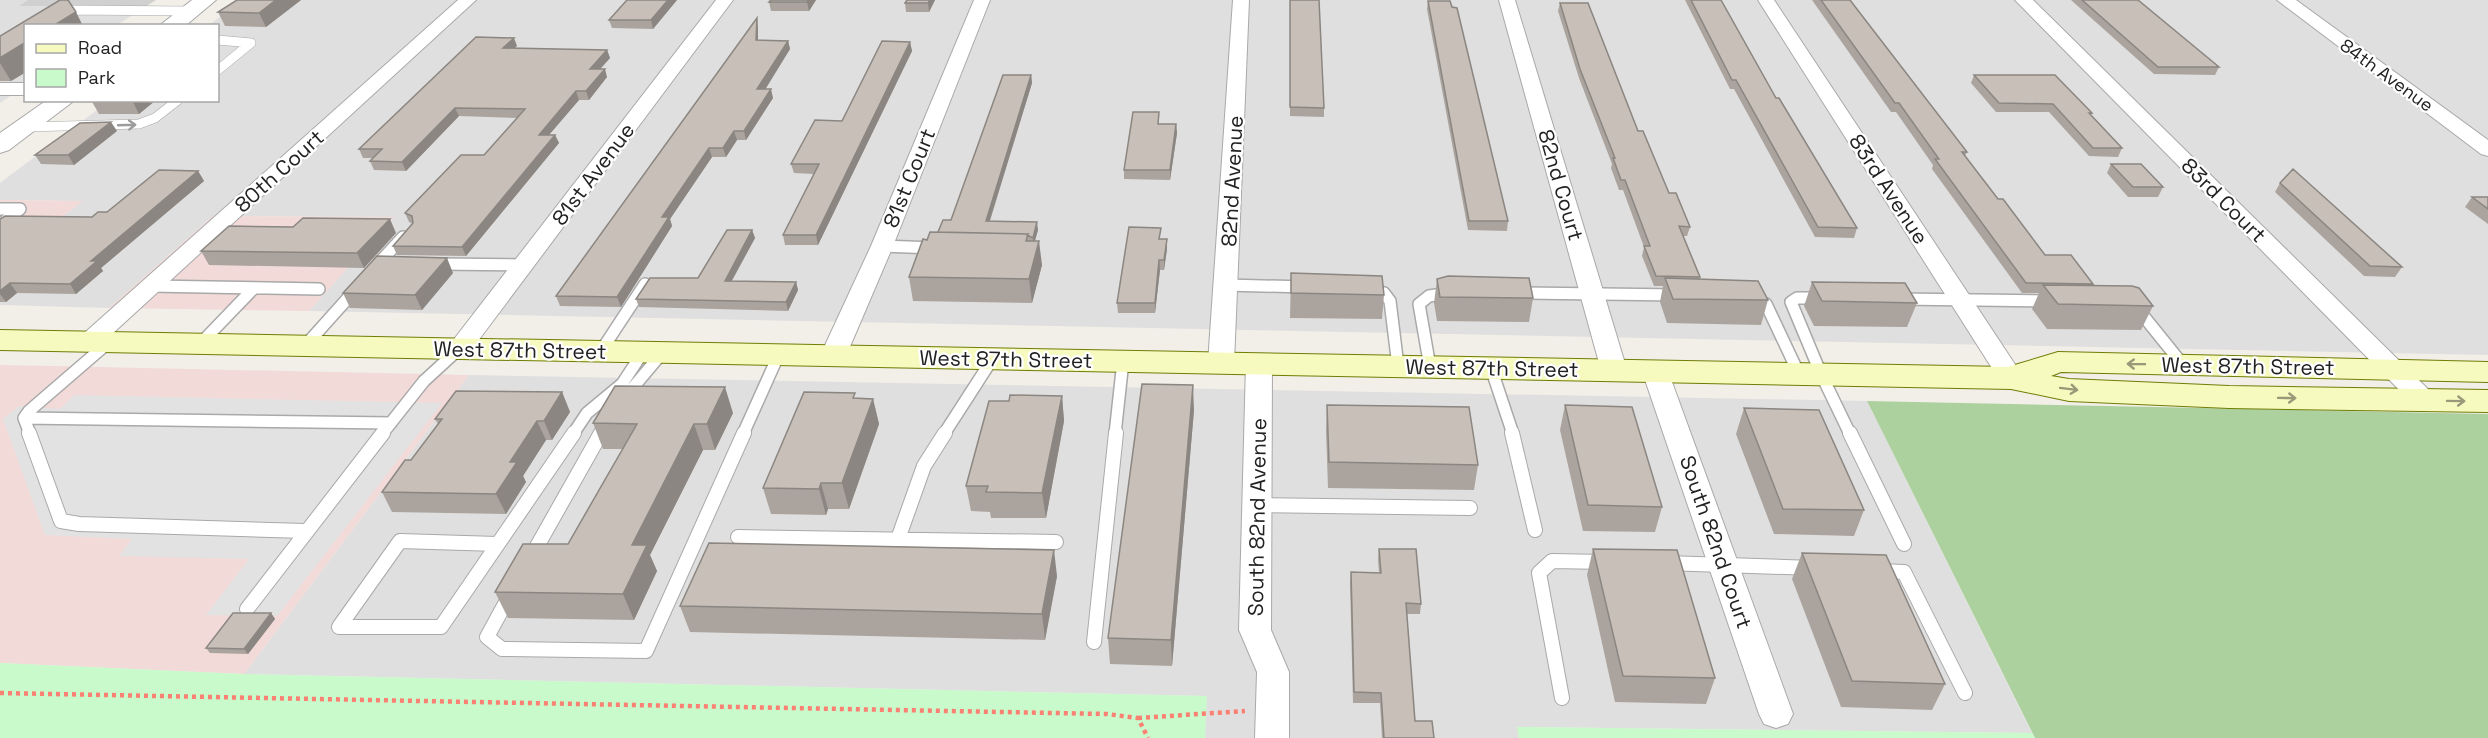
<svg xmlns="http://www.w3.org/2000/svg" width="2488" height="738" font-family="'Space Grotesk',sans-serif">
<style>
.residential{fill:#e0dfdf}
.commercial{fill:#f2dad9}
.religious{fill:#d0d0d0}
.forest{fill:#add19e}
.park{fill:#c8facc}
.parking{fill:#e2e2e2}
.lines{fill:none;stroke-linecap:round;stroke-linejoin:round}
.service-far2-casing{stroke:#a9a9a9;stroke-width:10}
.service-far1-casing{stroke:#a9a9a9;stroke-width:14}
.service-casing{stroke:#a9a9a9;stroke-width:16}
.minor-casing{stroke:#a9a9a9;stroke-width:2}
.tertiary-casing{stroke:#a9a9a9;stroke-width:2}
.secondary-casing{stroke:#707d05;stroke-width:2}
.path{stroke:#fa8072;stroke-width:4.5;stroke-dasharray:4 4;stroke-linecap:butt}
.service-far2{stroke:#fff;stroke-width:9}
.service-far1{stroke:#fff;stroke-width:11}
.service{stroke:#fff;stroke-width:14}
.minor{fill:#fff;fill-rule:evenodd}
.tertiary{fill:#fff;fill-rule:evenodd}
.secondary{fill:#f7fabf;fill-rule:evenodd}
.wall{fill:#aba49e}
.shaded-wall{fill:#8b8681}
.building{fill:#c7bfb8;stroke:#8b8681;stroke-width:1.5}
.oneway{stroke:#9c9c9c}
.oneway2{stroke:#979978}
.labels{text-anchor:middle;dominant-baseline:central;stroke-width:4.5;stroke-linejoin:round;paint-order:stroke}
.far-street-label{font-size:18px;fill:#222;stroke:#fff}
.street-label{font-size:21px;fill:#222;stroke:#fff}
</style>
<rect width="100%" height="100%" fill="#f2efe9"/>
<path class="residential" d="M0 0H28L21 6 145 7 117 25 26 26 25 86 0 103Z
M242 0H2488V355L309 311 393 217 213 216 109 308 0 305V265L81 201 0 200V183L109 101 218 100V26L209 25Z
M469 375 1867 401 2032 733 1518 727 1519 738H1205L1206 696 244 674Z"/>
<path class="commercial" d="M0 200 83 201 0 265Z
M213 216 394 217 309 311 109 308Z
M0 365 54 366 469 375 244 674 0 663Z"/>
<path class="religious" d="M28 0H156L145 7 19 6Z"/>
<path class="forest" d="M1867 401 2488 414V738H2035Z"/>
<path class="park" d="M0 663 244 674 1207 696 1205 738H0Z
M1517 727 2032 733 2035 738H1519Z"/>
<path class="parking" d="M74 395 442 403 277 616 206 615 249 559 119 556 132 539 45 535 3 419 19 406 60 409Z"/>
<g class="lines">
<g class="service-far2-casing">
<path id="service-far2" d="M41 26 70 10 191 11
M218 40 251 43 218 70
M26 127 139 124 155 118 178 100"/>
</g>
<g class="service-far1-casing">
<path id="service-far1" d="M0 209H20L0 225
M882 246 934 248
M379 263 403 237
M435 264 524 265
M1226 285 1306 287
M151 286 319 289
M1368 290 1384 293 1390 301 1398 366
M1516 293 1678 295
M1752 298 1766 304 1799 374
M1821 298H1797L1791 302 1821 374 1850 434
M1899 299 2052 301
M2137 308 2183 365
M201 343 254 288
M305 346 357 288
M601 351 645 284
M1430 367 1419 304 1429 296 1450 293
M1491 368 1513 434
M625 397 663 352
M24 418 391 423
M30 434 24 418 29 411 109 342
M382 434 424 381 460 348
M573 434 587 413 622 384 643 352
M600 434 606 423
M743 434 779 354
M944 434 993 358
M1115 434 1123 361"/>
</g>
<g class="service-casing">
<path id="service" d="M29 433 61 521 79 524 305 531
M1512 433 1535 530
M1850 433 1904 544
M1257 505 1470 508
M738 537 1056 542
M898 539 924 466 945 433
M497 544 400 541 339 627H441L574 433
M531 557 601 433
M1666 563 1813 568
M1878 571 1904 572 1965 693
M511 593 487 637 502 649 646 651 744 433
M247 609 383 433
M1094 642 1116 433
M1562 698 1539 573 1552 561 1606 562"/>
</g>
<g class="minor-casing">
<path id="minor" d="M458 0H476L99 346 90 349 81 346 78 341 81 336Z
M716 0H733L469 353 460 356 451 353 447 348 451 343Z
M974 0H990L893 246 846 356 842 362 833 364 824 362 820 356 871 246Z
M1233 0H1249L1234 363 1230 369 1221 371 1212 369 1208 363Z
M1499 0H1515L1627 370 1623 376 1614 378 1605 376 1601 370Z
M1758 0H1774L2024 378 2020 384 2011 386 2002 384Z
M2015 0H2033L2433 394 2437 400 2433 406 2424 408 2415 406Z
M2277 0H2296L2488 140V156L2481 154Z
M0 83H26V95H0Z
M1259 355 1268 357 1272 363 1271 630 1289 672V738H1255L1257 672 1239 630 1246 363 1250 357Z
M1655 363 1664 365 1668 371 1793 714 1788 724 1776 728 1764 724 1759 714 1642 371 1646 365Z"/>
</g>
<g class="tertiary-casing">
<path id="tertiary" d="M192 0H216L185 26H159Z
M47 100H75L9 150 0 153V133Z"/>
</g>
<g class="secondary-casing">
<path id="secondary" d="M0 330 2008 367 2058 352 2488 362V382L2061 372 2051 376 2069 379 2229 386 2488 390V412L2229 408 2069 401 2011 389 0 350Z"/>
</g>
<path class="path" d="M0 693 1107 714 1138 718 1148 738
M1138 718 1245 711"/>
<use href="#service-far2" class="service-far2"/>
<use href="#service-far1" class="service-far1"/>
<use href="#service" class="service"/>
<use href="#minor" class="minor"/>
<use href="#tertiary" class="tertiary"/>
<use href="#secondary" class="secondary"/>
</g>
<path class="wall" d="M60 0H68L83 26H26V72L11 81H0V36Z
M237 0H301L266 27 225 26 218 12Z
M677 0 653 29 612 28 609 20Z
M771 0H816L809 11H771L769 2Z
M935 0 929 12H906L905 3Z
M1290 0 1324 108V117L1290 116Z
M1685 0H1721L1776 98 1857 228 1854 238 1815 237 1734 89H1730Z
M1812 0H1850L1967 152 1965 156 1998 199 2045 255 2093 284V285L2153 306 2141 330 2047 329 2032 309 2039 293H2022L1932 169 1933 165 1896 112H1891Z
M2071 0H2138L2219 67 2215 75 2154 74Z
M1428 1 1508 221 1507 231 1468 230 1427 9Z
M1560 3 1638 131 1669 193 1690 227 1687 236H1683L1700 277V279L1768 300 1761 325 1667 323 1660 302 1663 286H1654L1642 256 1644 247 1623 190H1619L1611 168 1612 164 1579 78 1558 11Z
M758 27V40L788 41 790 49 765 89 773 98 746 140H737L726 157H712L670 219 672 226 621 307 560 306 556 296Z
M910 42 912 51 818 245H785L783 235 814 174 794 173 791 164 842 121Z
M517 46 514 48 607 50 610 58 600 69 607 77 589 100H579L549 135H555L559 143 466 256 397 255 393 246 413 224 409 222 405 213 484 155 518 118 459 116 406 171 374 170 370 161 374 158H363L359 149Z
M1031 75 1032 83 990 221 1038 230 1035 241 1042 265 1032 303 913 301 909 277 927 240 938 232 951 220Z
M1974 75 2092 113 2091 115 2122 148 2118 157 2089 156 2049 112H1996L1971 83Z
M91 100H156L139 114H99Z
M1159 124H1176L1177 133 1170 180 1124 179V170Z
M117 131 74 165 41 164 35 155Z
M2111 164 2163 187 2158 197H2128L2107 173Z
M198 171 204 181 101 268 103 271 76 294 17 293 6 302H0V219L92 217 107 212Z
M2280 183 2402 267 2395 277 2364 276 2275 192Z
M2472 197H2488V224L2465 207Z
M293 227 396 233 364 268 209 265 201 251Z
M752 230 755 238 732 281 796 282 798 290 788 311 639 307 636 299 698 278Z
M1161 239H1167V249L1164 270H1160L1155 313H1118L1117 303Z
M453 273 422 310 350 308 343 293Z
M1291 273 1384 295 1382 319 1290 318Z
M1437 279 1533 298 1529 322 1437 321 1434 303Z
M1812 282 1917 303 1907 327 1814 326 1804 306Z
M562 392 570 412 552 440H546L523 476 526 482 506 514 392 512 382 492 411 460 438 424 435 419Z
M1062 396 1064 421 1046 518H991L990 512 971 511 966 486 1009 401Z
M856 398 873 399 879 424 849 509H828L826 515 771 514 763 488Z
M1327 405 1478 465 1474 490 1328 488 1326 430Z
M1565 405 1662 507 1655 532 1583 531 1560 430Z
M1744 408 1864 510 1854 536 1774 534 1736 434Z
M1194 410 1172 666 1110 664 1108 638Z
M733 413 715 450H703L650 555 657 571 634 620 508 618 495 592 568 544 623 449H603L593 423Z
M1379 549 1421 604 1420 614H1407L1415 721 1434 738H1382L1380 703H1353L1350 583 1351 572 1379 573 1378 559Z
M1593 549 1715 678 1706 704 1615 702 1587 575Z
M1802 553 1945 684 1932 710 1841 707 1792 579Z
M1057 576 1045 640 690 632 680 606Z
M271 613 275 619 248 654 210 653 206 648Z"/>
<path class="shaded-wall" d="M276 0H301L266 27 259 13Z
M668 0H677L653 29 651 20Z
M808 0H816L809 11 807 2Z
M930 0H935L929 12 928 3Z
M76 12 83 26H53Z
M757 18 758 27V49L756 40Z
M514 38 517 46 506 56 503 48Z
M788 41 790 49 760 98 757 89Z
M26 42V72L11 81 0 63V58Z
M910 42 912 51 818 245 816 235Z
M607 50 610 58 593 77 590 69Z
M605 69 607 77 589 100 586 91Z
M1031 75 1032 83 987 229 986 221Z
M771 89 773 98 746 140 744 131Z
M576 91 579 100 542 143 539 135Z
M132 100H156L139 114Z
M455 108 459 116 406 171 402 162Z
M111 122 117 131 74 165 68 155Z
M1176 124 1177 133 1170 180V170Z
M734 131 737 140 726 157 723 148Z
M555 135 559 143 466 256 462 247Z
M709 148 712 157 670 219 672 226 621 307 617 297 662 217Z
M198 171 204 181 101 268 103 271 76 294 70 284 91 261Z
M390 219 396 233 364 268 357 253Z
M1037 222 1038 230 1033 247V238Z
M752 230 755 238 727 289 725 281Z
M1167 239V249L1164 270V260Z
M1039 241 1042 265 1032 303 1029 279Z
M447 258 453 273 422 310 415 295Z
M1159 260 1160 270 1155 313V303Z
M796 282 798 290 788 311 786 302Z
M10 283 17 293 6 302 0 294V291Z
M1193 385 1194 410 1172 666 1171 640Z
M725 387 733 413 715 450 707 424Z
M562 392 570 412 552 440 544 421Z
M1062 396 1064 421 1046 518 1042 493Z
M873 399 879 424 849 509 842 483Z
M537 421 546 440 523 476 526 482 506 514 496 494 510 462Z
M694 424 703 450 650 555 657 571 634 620 623 594 632 545Z
M821 483 828 509 826 515 819 489Z
M1054 550 1057 576 1045 640 1042 614Z
M271 613 275 619 248 654 244 649Z"/>
<path class="building" d="M60 0H68L76 12 53 26H26V42L0 58V36Z
M237 0H276L259 13 218 12Z
M627 0H668L651 20H609Z
M771 0H808L807 2H769Z
M907 0H930L928 3H905Z
M1290 0H1319L1324 108 1290 107Z
M1691 0H1721L1776 98H1779L1857 228 1818 227 1736 80H1732Z
M1821 0H1850L1967 152H1962L1998 199H2003L2045 255H2071L2093 284 2026 283 1935 159H1939L1899 103H1895Z
M2082 0H2138L2219 67H2158Z
M1428 1H1450L1452 7 1457 8 1508 221H1469Z
M1560 3H1588L1638 131H1643L1669 193H1676L1690 227 1679 226 1700 277 1656 276 1644 246H1650L1625 180H1621L1613 158H1615L1580 69Z
M757 18 756 40 788 41 757 89H771L744 131H734L723 148H709L662 217H669L617 297 556 296Z
M476 37 514 38 503 48 607 50 590 69H605L586 91H576L539 135H555L462 247 393 246 413 223 412 216 405 213 461 155H484L525 109 455 108 402 162 370 161 382 149H359Z
M882 41 910 42 816 235H783L819 164H791L815 120 842 121Z
M1003 75H1031L986 221 1037 222 1033 238 1027 235 1028 234 938 232 943 220H951Z
M1974 75H2055L2092 113H2089L2122 148H2093L2053 104 1999 103Z
M1133 112H1159L1158 124H1176L1170 170H1124Z
M111 122 68 155H35L80 123Z
M2111 164H2141L2163 187H2133Z
M2293 169 2402 267 2370 266 2280 183Z
M159 170 198 171 91 261H97L70 284 10 283 0 291V219L5 216 92 217 98 212H107Z
M2472 197H2488V209Z
M303 218 390 219 357 253 201 251 229 226 293 227Z
M1129 227 1161 228 1159 239H1167L1164 260H1159L1155 303H1117Z
M727 230H752L725 281 796 282 786 302 636 299 650 278H698Z
M930 232 1028 234 1026 241H1039L1029 279 909 277 923 239 927 240Z
M377 256 447 258 415 295 343 293Z
M1291 273 1382 276 1384 295 1291 293Z
M1448 276 1529 278 1533 298 1440 297 1437 279Z
M1665 278 1758 281 1768 300 1673 299Z
M1812 282 1905 283 1917 303 1822 301Z
M2043 285 2132 286 2139 288 2153 306 2058 304Z
M1142 384 1193 385 1171 640 1108 638Z
M615 386 725 387 707 424H694L632 545H647L623 594 495 592 523 544H568L637 424 593 423Z
M456 391 562 392 544 421H537L510 462H517L496 494 382 492 405 460H411L442 419H435Z
M804 392 855 393 853 398 873 399 842 483H821L819 489 763 488Z
M1010 395 1062 396 1042 493 986 492 988 486H966L989 401H1009Z
M1327 405 1469 407 1478 465 1329 462Z
M1565 405 1632 407 1662 507 1588 505Z
M1744 408 1819 410 1864 510 1783 509Z
M709 543 1054 550 1042 614 680 606Z
M1379 549H1416L1421 604 1406 603 1415 721H1432L1434 738H1384L1381 693 1354 692 1351 572 1381 573Z
M1593 549 1677 550 1715 678 1623 676Z
M1802 553 1886 555 1945 684 1852 681Z
M233 613H271L244 649 206 648Z"/>
<defs><path id="oneway-shaft" d="M-6 0H5M1.5-3L5.5 0L1.5 3" fill="none" stroke-width="1.6" stroke-linecap="round" stroke-linejoin="round" transform="scale(1.5)"/></defs>
<use class="oneway" href="#oneway-shaft" transform="translate(127 125) rotate(-2)"/>
<g class="oneway2">
<use href="#oneway-shaft" transform="translate(2136 364) rotate(-179)"/>
<use href="#oneway-shaft" transform="translate(2069 389) rotate(7)"/>
<use href="#oneway-shaft" transform="translate(2287 398) rotate(1)"/>
<use href="#oneway-shaft" transform="translate(2456 401) rotate(1)"/>
</g>
<g class="labels">
<g class="far-street-label">
<text transform="translate(2387 75) rotate(36)">84th Avenue</text>
</g>
<g class="street-label">
<text transform="translate(279 171) rotate(-42)">80th Court</text>
<text transform="translate(593 174) rotate(-53)">81st Avenue</text>
<text transform="translate(909 178) rotate(-68)">81st Court</text>
<text transform="translate(1232 181) rotate(-87)">82nd Avenue</text>
<text transform="translate(1561 185) rotate(74)">82nd Court</text>
<text transform="translate(1889 189) rotate(57)">83rd Avenue</text>
<text transform="translate(2224 200) rotate(45)">83rd Court</text>
<text transform="translate(520 350) rotate(1)">West 87th Street</text>
<text transform="translate(1006 359) rotate(1)">West 87th Street</text>
<text transform="translate(2248 366) rotate(1)">West 87th Street</text>
<text transform="translate(1492 368) rotate(1)">West 87th Street</text>
<text transform="translate(1257 517) rotate(-89)">South 82nd Avenue</text>
<text transform="translate(1716 542) rotate(71)">South 82nd Court</text>
</g>
</g>
<rect x="24" y="24" width="195" height="78" fill="#ffffff" stroke="#a7a7a7" stroke-width="1.5"/>
<rect x="36" y="44" width="30" height="9" fill="#f7fabf" stroke="#a7a7a7" stroke-width="1.5"/>
<text x="78" y="54" font-size="18" fill="#222222">Road</text>
<rect x="36" y="69" width="30" height="18" fill="#c8facc" stroke="#a7a7a7" stroke-width="1.5"/>
<text x="78" y="84" font-size="18" fill="#222222">Park</text>
</svg>
